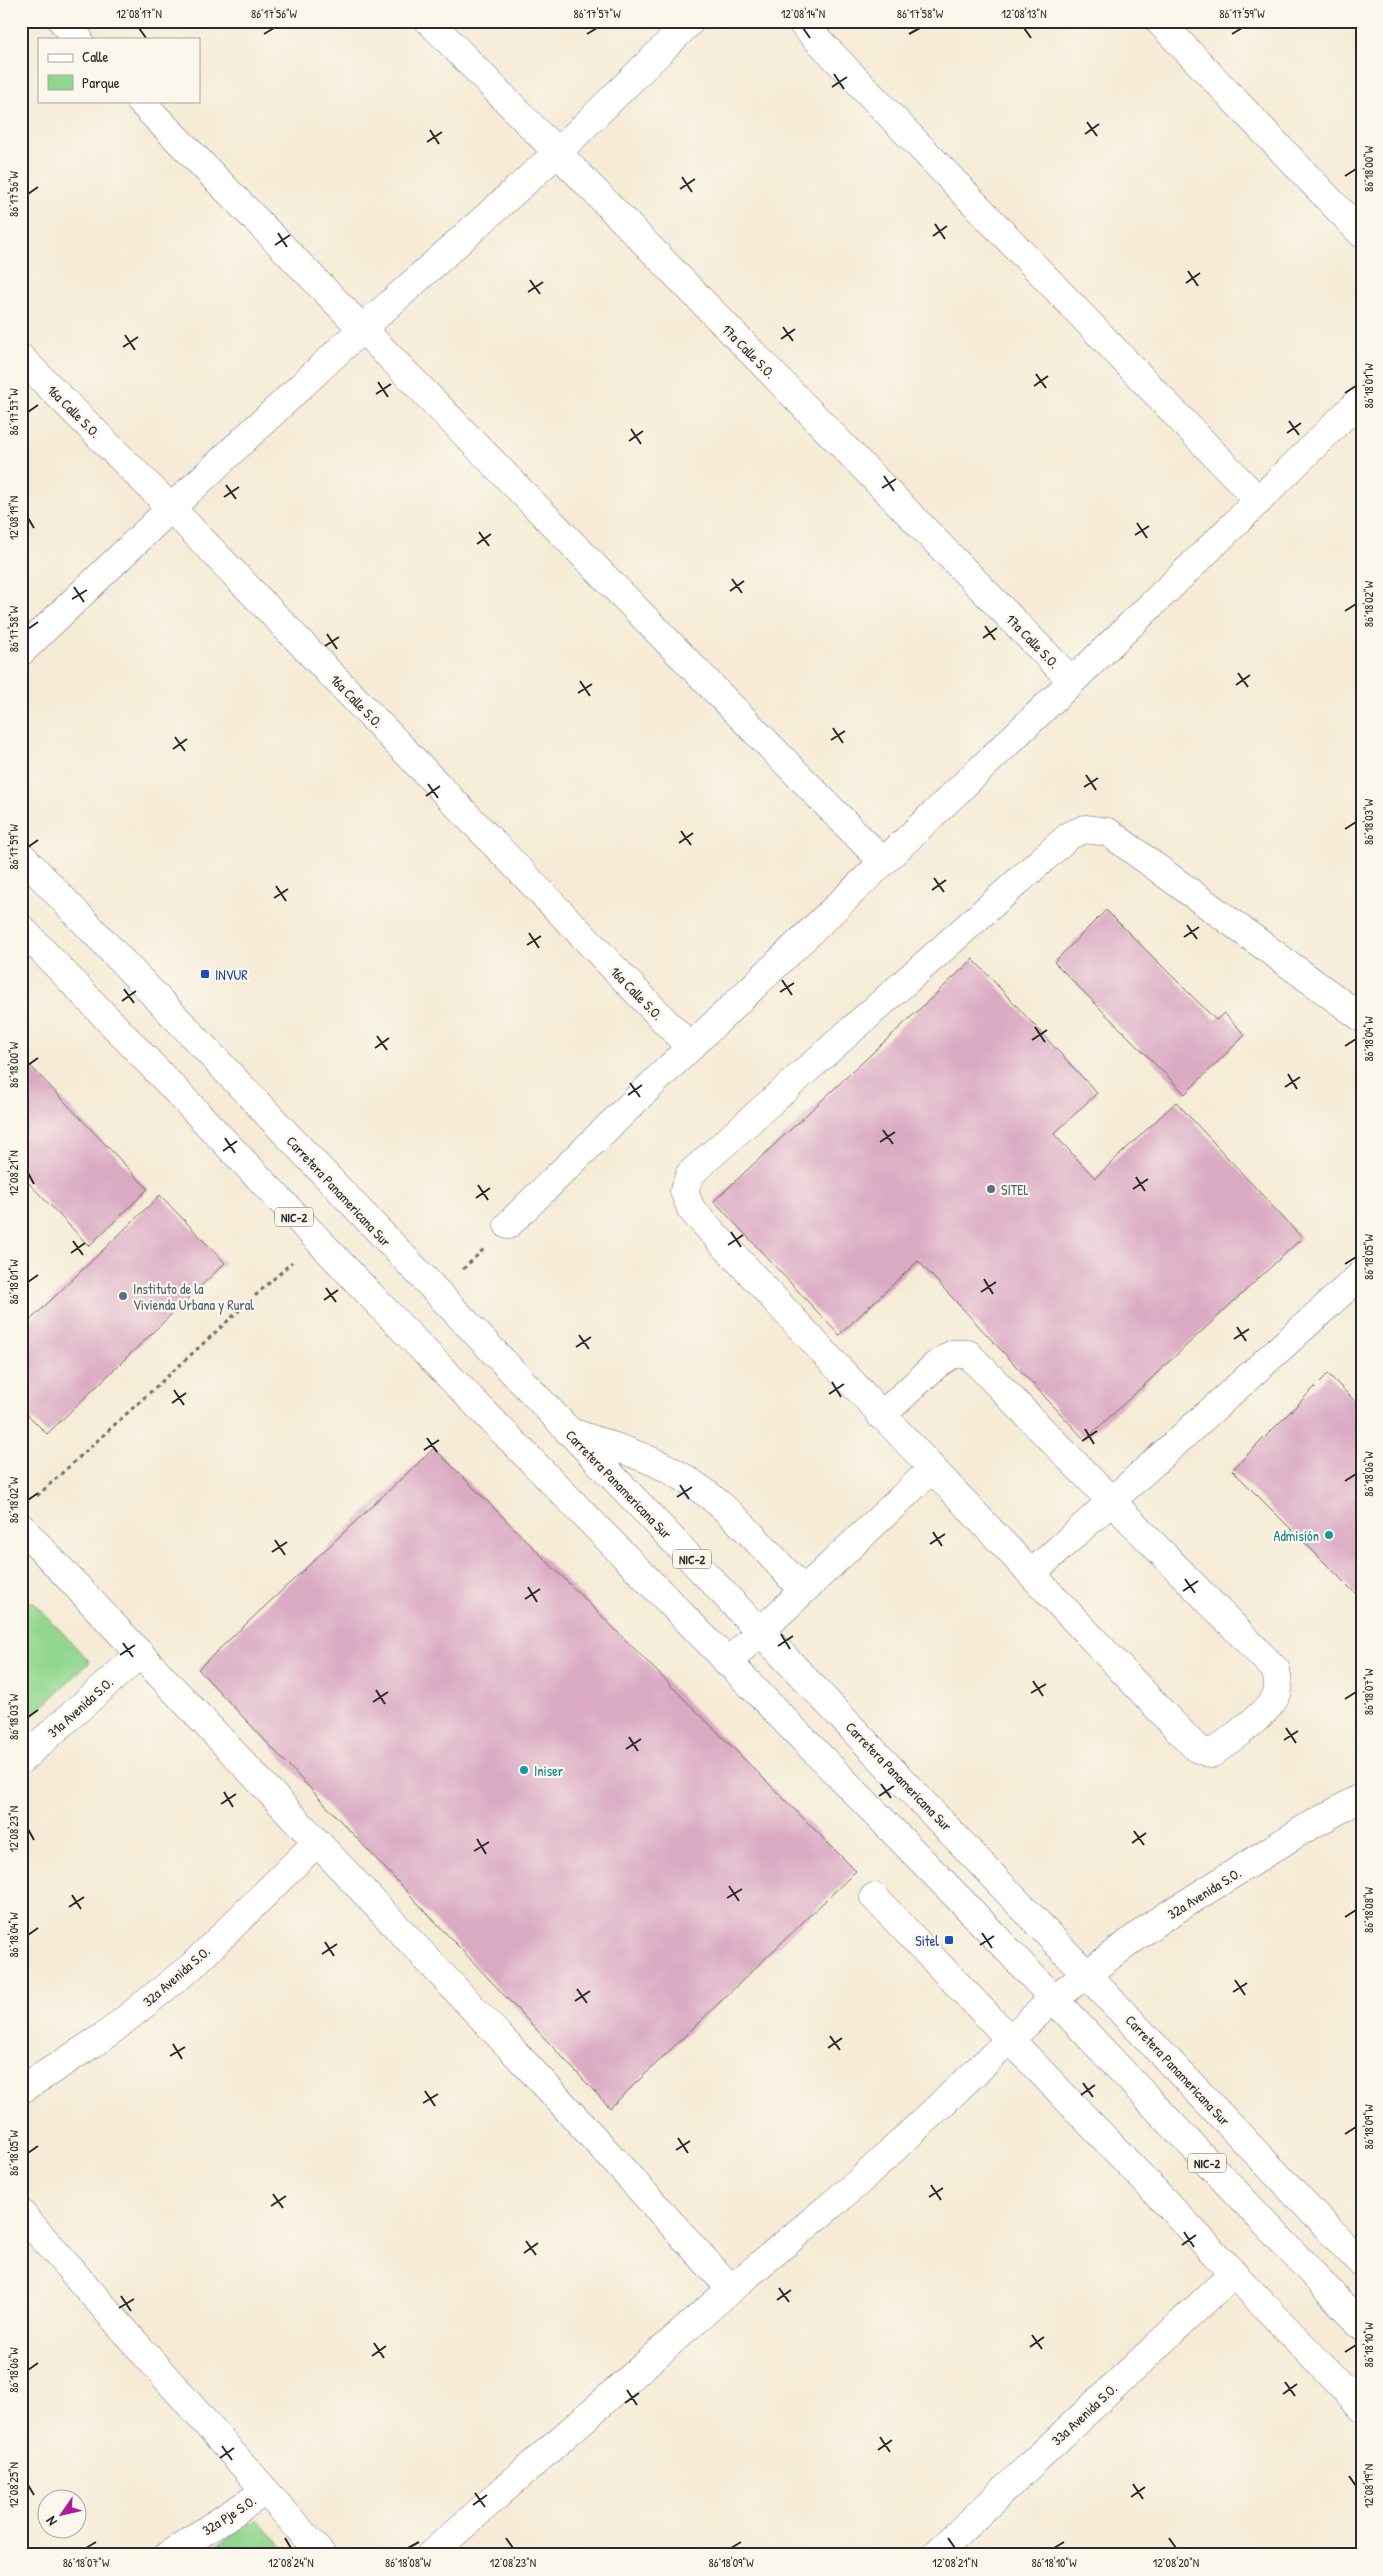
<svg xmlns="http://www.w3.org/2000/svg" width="1383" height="2576" font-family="'Patrick Hand',sans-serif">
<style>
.green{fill:#91d68f;stroke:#5e805d}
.building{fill:#daa9c2}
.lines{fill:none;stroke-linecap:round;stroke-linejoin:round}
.minor-casing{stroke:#726e67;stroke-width:29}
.highway-casing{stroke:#726e67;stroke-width:29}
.path{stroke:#726e67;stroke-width:3;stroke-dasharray:4 4;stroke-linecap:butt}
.minor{stroke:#fff;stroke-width:28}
.highway{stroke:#fff;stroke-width:28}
.ticks{fill:none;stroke:#2b2b2b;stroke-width:2}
.transit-dot{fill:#1a4fb4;stroke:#fbf7ec;stroke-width:2}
.service-dot{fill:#5c6f8a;stroke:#fbf7ec;stroke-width:2}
.culture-dot{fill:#0f9aa8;stroke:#fbf7ec;stroke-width:2}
.labels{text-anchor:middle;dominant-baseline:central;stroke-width:4.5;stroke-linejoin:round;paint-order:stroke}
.shield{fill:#fbf7ec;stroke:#696865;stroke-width:1}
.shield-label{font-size:12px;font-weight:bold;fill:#2b2b2b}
.street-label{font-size:14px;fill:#2b2b2b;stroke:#fbf7ec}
.transit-label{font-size:14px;fill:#164399;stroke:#fbf7ec;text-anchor:start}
.service-label{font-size:14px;fill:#4e5e75;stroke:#fbf7ec;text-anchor:start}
.culture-label{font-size:14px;fill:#0d838f;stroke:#fbf7ec;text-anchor:end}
.neatline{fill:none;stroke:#2b2b2b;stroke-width:2}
.ticks-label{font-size:12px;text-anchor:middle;fill:#2b2b2b}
</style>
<rect width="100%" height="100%" fill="#fbf7ec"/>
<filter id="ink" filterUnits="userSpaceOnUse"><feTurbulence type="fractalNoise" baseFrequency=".02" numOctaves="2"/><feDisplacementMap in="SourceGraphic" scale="10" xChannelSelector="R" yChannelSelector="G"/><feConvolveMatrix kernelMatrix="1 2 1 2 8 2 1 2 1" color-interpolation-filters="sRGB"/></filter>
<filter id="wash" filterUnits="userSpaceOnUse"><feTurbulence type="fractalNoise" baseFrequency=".0096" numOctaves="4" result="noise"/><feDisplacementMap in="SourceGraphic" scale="20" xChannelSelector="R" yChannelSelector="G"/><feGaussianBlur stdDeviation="1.12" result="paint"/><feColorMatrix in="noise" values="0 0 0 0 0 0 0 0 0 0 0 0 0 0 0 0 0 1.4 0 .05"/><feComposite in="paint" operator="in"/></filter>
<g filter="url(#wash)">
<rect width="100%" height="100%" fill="#f5ebd6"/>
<path class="green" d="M32 1601 90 1662 21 1727V1610Z
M256 2519 292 2555H202Z"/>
<g id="blocks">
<path class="building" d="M1106 910 1216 1020 1224 1013 1245 1035 1185 1094 1054 962Z
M973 959 1097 1093 1054 1134 1095 1178 1176 1102 1302 1238 1085 1440 918 1261 839 1335 714 1201Z
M21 1056 148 1189 89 1246 21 1175Z
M160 1195 225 1263 47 1434 21 1408V1329Z
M1328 1374 1362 1408V1600L1232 1470Z
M434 1448 856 1871 610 2108 198 1669Z"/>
</g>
</g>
<g filter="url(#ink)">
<use href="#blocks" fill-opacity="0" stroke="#726e67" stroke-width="1"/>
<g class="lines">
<g class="minor-casing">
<path id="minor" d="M62 21 79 39
M429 21 1071 680
M800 21 1259 501
M1159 21 1362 234
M140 101 883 862
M21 358 171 508 689 1046
M21 652 171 508 362 329 556 154 691 21
M508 1225C790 946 1082 678 1362 398
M881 1416 936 1365 953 1354H968L1276 1670C1277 1676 1278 1684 1278 1690 1275 1709 1227 1742 1211 1754L1196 1748C1026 1569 858 1390 691 1209L684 1191 690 1174 1070 835 1085 829 1108 832 1362 1018
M568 1431C596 1441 627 1450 654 1462 716 1489 759 1542 803 1591
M21 1527 550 2090 731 2289
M1031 1574 1362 1274
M727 1663 931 1470
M21 1760 139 1655
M874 1897 1362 2408
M21 2090 106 2035 192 1966 316 1843
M21 2213 322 2555
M168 2555 266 2491
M430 2555 731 2289 861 2180 1053 1999 1155 1923 1301 1831 1362 1797
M935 2555 1234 2273"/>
</g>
<g class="highway-casing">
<path id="highway" d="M21 855 1362 2264
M21 928 401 1327 972 1912 1362 2326"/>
</g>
<path class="path" d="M463 1269 484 1249
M37 1496 292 1262"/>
<use href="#minor" class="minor"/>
<use href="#highway" class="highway"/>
</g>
</g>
<path class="ticks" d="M139 28 146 38M803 28 810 38M1024 28 1031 38M264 34 274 28M587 34 597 28M909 34 920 28M1232 34 1242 28M834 74 844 89M832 87 847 77M1087 122 1097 136M430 130 439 144M1085 134 1099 124M427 142 442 132M1345 176 1356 169M682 177 692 192M680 189 695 179M28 194 38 187M935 224 945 239M278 233 287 247M933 236 947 226M275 245 290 235M1188 271 1198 286M530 280 540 294M1186 283 1200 273M528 292 543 282M783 327 793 341M125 335 135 350M781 339 795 329M123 347 138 337M1036 374 1046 388M378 382 388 397M1034 386 1048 376M1345 393 1356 386M376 394 391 384M28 412 38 405M1289 421 1299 435M631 429 641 444M1287 433 1301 423M629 441 643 431M884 476 894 491M226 485 236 499M882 488 896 479M224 497 239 487M28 518 34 528M1137 523 1147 538M479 532 489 546M1135 535 1149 526M477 544 491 534M732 579 742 593M74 587 84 602M730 591 744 581M72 599 87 590M1345 611 1356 604M985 626 995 640M28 629 38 622M327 634 337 649M983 638 997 628M325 646 339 637M1238 673 1248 687M580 681 590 696M1236 685 1250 675M578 693 592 684M833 728 843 743M175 737 185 751M831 740 845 731M173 749 187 739M1086 775 1096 790M428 784 438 798M1084 787 1098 778M426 796 440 786M1345 829 1356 822M681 831 691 845M679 843 693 833M28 847 38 840M934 878 944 892M276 886 286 901M932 890 946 880M274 898 288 889M1187 925 1197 939M529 933 539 948M1184 937 1199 927M527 945 541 936M782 980 792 995M124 989 134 1003M780 992 794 983M122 1001 136 991M1035 1027 1045 1042M377 1036 387 1050M1032 1040 1047 1030M1345 1046 1356 1039M375 1048 389 1038M28 1065 38 1058M1288 1074 1297 1089M630 1083 640 1097M1285 1087 1300 1077M628 1095 642 1085M883 1130 893 1144M225 1138 235 1153M880 1142 895 1132M223 1151 237 1141M28 1173 34 1184M1136 1177 1145 1191M478 1185 488 1200M1133 1189 1148 1179M476 1198 490 1188M731 1232 741 1247M73 1241 83 1255M728 1245 743 1235M71 1253 85 1243M1345 1264 1356 1257M984 1279 993 1294M28 1282 38 1275M326 1288 336 1302M981 1292 996 1282M324 1300 338 1290M1237 1327 1246 1341M579 1335 589 1349M1234 1339 1249 1329M576 1347 591 1337M832 1382 841 1397M174 1390 184 1405M829 1394 844 1384M172 1403 186 1393M1085 1429 1094 1444M427 1438 437 1452M1082 1441 1097 1431M424 1450 439 1440M1345 1481 1356 1474M680 1485 689 1499M677 1497 692 1487M28 1500 38 1493M933 1532 942 1546M275 1540 285 1555M930 1544 945 1534M272 1552 287 1542M1185 1579 1195 1593M528 1587 537 1602M1183 1591 1198 1581M525 1599 540 1589M781 1634 790 1649M123 1643 133 1657M778 1646 793 1636M120 1655 135 1645M1033 1681 1043 1696M376 1690 385 1704M1031 1693 1046 1684M1345 1699 1356 1692M373 1702 388 1692M28 1717 38 1710M1286 1728 1296 1743M629 1737 638 1751M1284 1740 1298 1731M626 1749 641 1739M881 1784 891 1798M224 1792 233 1807M879 1796 894 1786M221 1804 236 1794M28 1829 34 1840M1134 1831 1144 1845M477 1839 486 1854M1132 1843 1146 1833M474 1851 489 1842M729 1886 739 1901M72 1895 81 1909M727 1898 742 1889M69 1907 84 1897M1345 1917 1356 1910M982 1933 992 1948M28 1935 38 1928M325 1942 334 1956M980 1945 994 1936M322 1954 337 1944M1235 1980 1245 1995M577 1989 587 2003M1233 1992 1247 1983M575 2001 590 1991M830 2036 840 2050M173 2044 182 2059M828 2048 842 2038M170 2056 185 2047M1083 2083 1093 2097M425 2091 435 2106M1081 2095 1095 2085M423 2103 438 2094M1345 2134 1356 2127M678 2138 688 2153M676 2150 690 2141M28 2153 38 2146M931 2185 941 2200M273 2194 283 2208M929 2197 943 2188M271 2206 286 2196M1184 2232 1194 2247M526 2241 536 2255M1182 2245 1196 2235M524 2253 538 2243M779 2288 789 2302M121 2296 131 2311M777 2300 791 2290M119 2308 134 2299M1032 2335 1042 2349M374 2343 384 2358M1030 2347 1044 2337M1345 2352 1356 2345M372 2356 386 2346M28 2370 38 2363M1285 2382 1295 2396M627 2390 637 2405M1283 2394 1297 2384M625 2403 639 2393M880 2437 890 2452M222 2446 232 2460M878 2450 892 2440M220 2458 234 2448M1349 2476 1356 2486M1133 2484 1143 2499M28 2485 34 2495M475 2493 485 2507M1131 2497 1145 2487M473 2505 487 2495M285 2538 291 2548M506 2538 513 2548M948 2538 955 2548M1169 2538 1176 2548M86 2548 96 2542M408 2548 419 2542M731 2548 741 2542M1054 2548 1064 2542"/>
<g class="transit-dot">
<rect x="200" y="969" width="10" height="10" rx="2.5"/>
<rect x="944" y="1935" width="10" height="10" rx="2.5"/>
</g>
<g class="service-dot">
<circle cx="991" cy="1189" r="5"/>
<circle cx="123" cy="1296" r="5"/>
</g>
<g class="culture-dot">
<circle cx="1329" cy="1535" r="5"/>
<circle cx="524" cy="1770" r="5"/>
</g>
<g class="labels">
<g class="shield">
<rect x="275" y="1207.5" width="38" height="19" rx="4"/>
<rect x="673" y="1549.5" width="38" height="19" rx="4"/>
<rect x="1188" y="2153.5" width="38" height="19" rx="4"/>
</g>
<g class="shield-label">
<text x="294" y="1217">NIC-2</text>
<text x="692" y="1559">NIC-2</text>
<text x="1207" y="2163">NIC-2</text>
</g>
<g class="street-label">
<text transform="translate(749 351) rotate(46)">17a Calle S.O.</text>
<text transform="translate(74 411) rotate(45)">16a Calle S.O.</text>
<text transform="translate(1033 641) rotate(46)">17a Calle S.O.</text>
<text transform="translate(357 701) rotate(46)">16a Calle S.O.</text>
<text transform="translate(637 993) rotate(46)">16a Calle S.O.</text>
<text transform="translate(339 1191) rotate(47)">Carretera Panamericana Sur</text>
<text transform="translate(619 1484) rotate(46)">Carretera Panamericana Sur</text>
<text transform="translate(80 1707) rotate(-42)">31a Avenida S.O.</text>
<text transform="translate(899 1776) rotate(46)">Carretera Panamericana Sur</text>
<text transform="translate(1204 1893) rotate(-32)">32a Avenida S.O.</text>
<text transform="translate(176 1976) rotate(-41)">32a Avenida S.O.</text>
<text transform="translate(1178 2070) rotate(47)">Carretera Panamericana Sur</text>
<text transform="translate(1084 2414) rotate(-43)">33a Avenida S.O.</text>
<text transform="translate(229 2515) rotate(-33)">32a Pje S.O.</text>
</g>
<g class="transit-label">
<text x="215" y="974">INVUR</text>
<text x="939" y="1940" text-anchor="end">Sitel</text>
</g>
<g class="service-label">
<text x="1001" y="1189">SITEL</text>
<text x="133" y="1288">Instituto de la<tspan x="133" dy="16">Vivienda Urbana y Rural</tspan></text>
</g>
<g class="culture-label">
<text x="1319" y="1535">Admisión</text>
<text x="534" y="1770" text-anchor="start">Iniser</text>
</g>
</g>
<rect width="1383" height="2576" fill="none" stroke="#fbf7ec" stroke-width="55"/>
<rect x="38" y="38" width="162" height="65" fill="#fbf7ec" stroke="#a8a59f"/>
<rect x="48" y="54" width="25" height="8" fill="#ffffff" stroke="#a8a59f"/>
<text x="82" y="62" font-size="15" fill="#2b2b2b">Calle</text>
<rect x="48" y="75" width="25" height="15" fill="#91d68f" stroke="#a8a59f"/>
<text x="82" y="88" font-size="15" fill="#2b2b2b">Parque</text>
<g transform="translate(62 2514) rotate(236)"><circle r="24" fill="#fbf7ec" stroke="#a8a59f"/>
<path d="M0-4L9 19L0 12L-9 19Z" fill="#b5179e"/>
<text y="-8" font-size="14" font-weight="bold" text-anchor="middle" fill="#2b2b2b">N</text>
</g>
<rect x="28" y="28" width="1328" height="2520" class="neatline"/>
<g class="ticks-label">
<text x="139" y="18">12°08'17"N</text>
<text x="274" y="18">86°17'56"W</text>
<text x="597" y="18">86°17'57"W</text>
<text x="803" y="18">12°08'14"N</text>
<text x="920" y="18">86°17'58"W</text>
<text x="1024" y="18">12°08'13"N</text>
<text x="1242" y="18">86°17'59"W</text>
<text transform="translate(1369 169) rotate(-90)" y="4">86°18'00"W</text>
<text transform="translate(14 194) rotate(-90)" y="4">86°17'56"W</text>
<text transform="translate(1369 386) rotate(-90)" y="4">86°18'01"W</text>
<text transform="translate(14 412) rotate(-90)" y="4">86°17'57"W</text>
<text transform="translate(14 518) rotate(-90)" y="4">12°08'19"N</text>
<text transform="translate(1369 604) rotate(-90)" y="4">86°18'02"W</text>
<text transform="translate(14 629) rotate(-90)" y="4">86°17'58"W</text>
<text transform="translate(1369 822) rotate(-90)" y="4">86°18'03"W</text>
<text transform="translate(14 847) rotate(-90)" y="4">86°17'59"W</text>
<text transform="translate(1369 1039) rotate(-90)" y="4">86°18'04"W</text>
<text transform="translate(14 1065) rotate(-90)" y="4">86°18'00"W</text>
<text transform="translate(14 1173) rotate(-90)" y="4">12°08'21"N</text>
<text transform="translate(1369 1257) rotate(-90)" y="4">86°18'05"W</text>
<text transform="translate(14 1282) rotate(-90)" y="4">86°18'01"W</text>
<text transform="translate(1369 1474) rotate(-90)" y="4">86°18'06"W</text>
<text transform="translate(14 1500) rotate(-90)" y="4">86°18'02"W</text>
<text transform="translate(1369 1692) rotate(-90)" y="4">86°18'07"W</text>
<text transform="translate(14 1717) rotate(-90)" y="4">86°18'03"W</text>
<text transform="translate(14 1829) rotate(-90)" y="4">12°08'23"N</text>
<text transform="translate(1369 1910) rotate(-90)" y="4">86°18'08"W</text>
<text transform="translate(14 1935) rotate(-90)" y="4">86°18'04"W</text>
<text transform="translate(1369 2127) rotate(-90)" y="4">86°18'09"W</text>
<text transform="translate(14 2153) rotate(-90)" y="4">86°18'05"W</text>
<text transform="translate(1369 2345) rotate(-90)" y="4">86°18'10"W</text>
<text transform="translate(14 2370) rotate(-90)" y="4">86°18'06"W</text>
<text transform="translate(14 2485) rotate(-90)" y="4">12°08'25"N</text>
<text transform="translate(1369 2486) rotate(-90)" y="4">12°08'19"N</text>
<text x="86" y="2567">86°18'07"W</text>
<text x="291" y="2567">12°08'24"N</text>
<text x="408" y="2567">86°18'08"W</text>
<text x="513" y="2567">12°08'23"N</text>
<text x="731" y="2567">86°18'09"W</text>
<text x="955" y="2567">12°08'21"N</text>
<text x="1054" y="2567">86°18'10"W</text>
<text x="1176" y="2567">12°08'20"N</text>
</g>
</svg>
